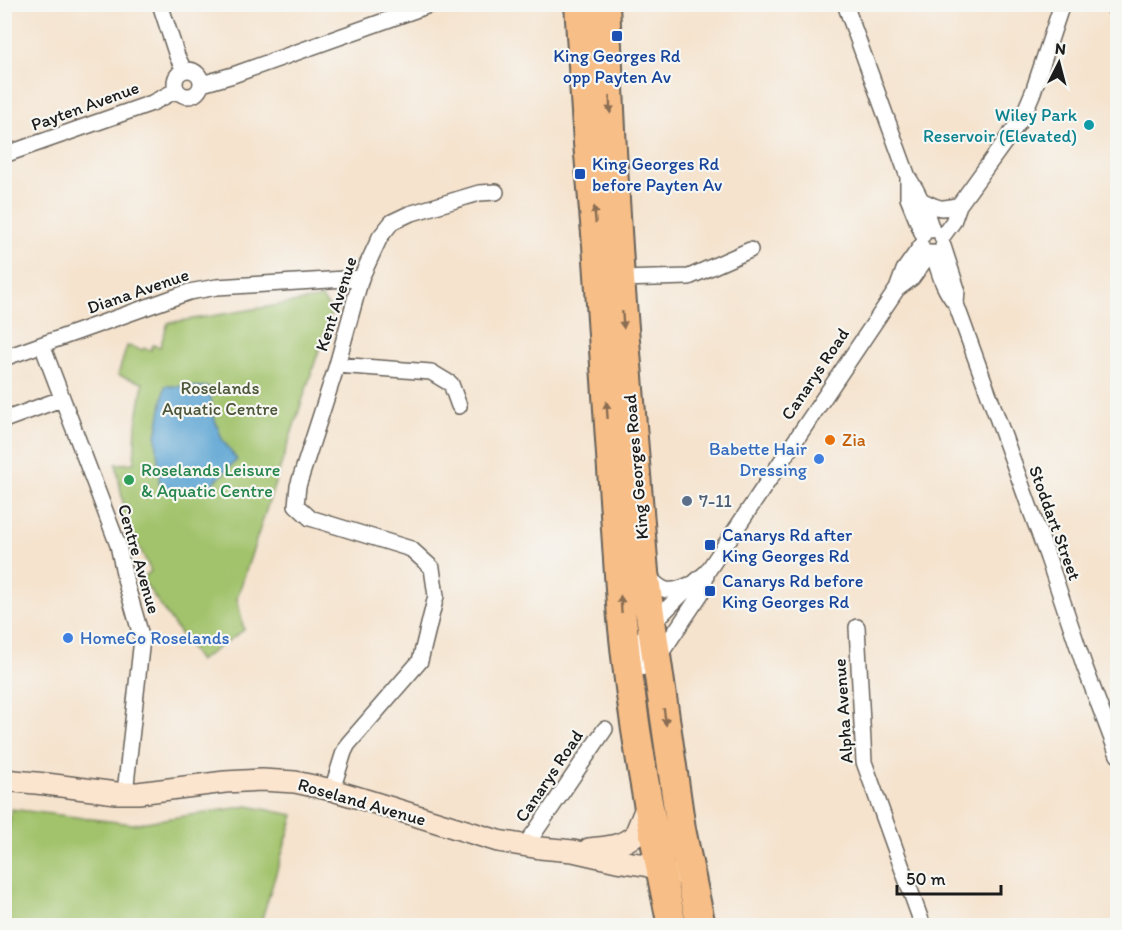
<svg xmlns="http://www.w3.org/2000/svg" width="1122" height="930" font-family="Itim,sans-serif">
<style>
.green{fill:#a2c36c;stroke:#5f7044;stroke-width:1.5}
.water{fill:#5ba4d3;stroke:#3c6078;stroke-width:1.5}
.lines{fill:none;stroke-linecap:round;stroke-linejoin:round}
.street-casing{stroke:#68625a;stroke-width:18}
.secondary-casing{stroke:#68625a;stroke-width:24}
.highway-casing{stroke:#68625a;stroke-width:32}
.street{stroke:#fff;stroke-width:15}
.secondary{stroke:#fce5cf;stroke-width:21}
.highway{stroke:#f7be87;stroke-width:28}
.oneway{fill:#8a6d52}
.transit-dot{fill:#1a4fb4;stroke:#f6f6f2;stroke-width:2}
.culture-dot{fill:#0f9aa8;stroke:#f6f6f2;stroke-width:2}
.food-dot{fill:#e8710a;stroke:#f6f6f2;stroke-width:2}
.shop-dot{fill:#3f7fe0;stroke:#f6f6f2;stroke-width:2}
.leisure-dot{fill:#2e9e5b;stroke:#f6f6f2;stroke-width:2}
.service-dot{fill:#5c6f8a;stroke:#f6f6f2;stroke-width:2}
.labels{text-anchor:middle;dominant-baseline:central;stroke-width:4.5;stroke-linejoin:round;paint-order:stroke}
.transit-label{font-size:18px;fill:#164399;stroke:#f6f6f2;text-anchor:start}
.street-label{font-size:18px;fill:#1c1c1c;stroke:#f6f6f2}
.culture-label{font-size:18px;fill:#0d838f;stroke:#f6f6f2;text-anchor:end}
.park-label{font-size:18px;fill:#4b5638;stroke:#f6f6f2}
.food-label{font-size:18px;fill:#c56008;stroke:#f6f6f2;text-anchor:start}
.shop-label{font-size:18px;fill:#366cbe;stroke:#f6f6f2;text-anchor:end}
.leisure-label{font-size:18px;fill:#27864d;stroke:#f6f6f2;text-anchor:start}
.service-label{font-size:18px;fill:#4e5e75;stroke:#f6f6f2;text-anchor:start}
</style>
<rect width="100%" height="100%" fill="#f6f6f2"/>
<filter id="ink" filterUnits="userSpaceOnUse"><feTurbulence type="fractalNoise" baseFrequency=".0167" numOctaves="2"/><feDisplacementMap in="SourceGraphic" scale="12" xChannelSelector="R" yChannelSelector="G"/><feConvolveMatrix kernelMatrix="1 2 1 2 8 2 1 2 1" color-interpolation-filters="sRGB"/></filter>
<filter id="wash" filterUnits="userSpaceOnUse"><feTurbulence type="fractalNoise" baseFrequency=".008" numOctaves="4" result="noise"/><feDisplacementMap in="SourceGraphic" scale="24" xChannelSelector="R" yChannelSelector="G"/><feGaussianBlur stdDeviation="1.35" result="paint"/><feColorMatrix in="noise" values="0 0 0 0 0 0 0 0 0 0 0 0 0 0 0 0 0 1.4 0 .05"/><feComposite in="paint" operator="in"/></filter>
<g filter="url(#wash)">
<rect width="100%" height="100%" fill="#f5e3ce"/>
<path class="green" d="M322 298 332 311 237 598 244 630 199 661 142 579 151 571 131 530 127 531 120 511 124 509 116 464 134 463 136 425 143 383 118 375 127 346 143 350 144 348 151 350 153 345 160 347 168 323Z
M248 806 294 815 260 925H5L4 866 11 809 133 824Z"/>
<path class="water" d="M165 386 209 387 213 414 222 439 237 460 205 491 160 489 156 436Z"/>
</g>
<g filter="url(#ink)">
<g class="lines">
<g class="street-casing">
<path id="street" d="M160 4 177 56 184 70
M845 4 908 177C921 196 925 209 932 230
M1113 4 1118 16
M175 83a13 13 0 1 1 26 0a13 13 0 1 1-26 0Z
M202 84 233 75 432 4
M4 155 152 103 177 90
M908 177V198L923 235
M923 201C939 209 941 210 959 205
M942 237 953 222 959 205 1022 118 1033 92 1062 4
M943 246 957 289 956 304
M933 253C940 274 942 287 956 304L1048 558 1084 665 1118 755
M620 279 689 277 750 250
M897 289 912 278 930 253
M42 345 118 545 126 583 142 639 125 793
M4 358 189 292 217 287 361 278
M337 365 431 372 451 384 459 406
M4 420 61 399
M646 574C661 591 668 595 689 585
M857 627 864 762 923 926
M657 659 702 592 707 572
M641 668C640 660 638 652 640 644 646 626 691 585 707 572L897 289 904 270 921 246
M332 790 344 752 348 744 420 661 436 596 432 568 411 549 310 518 296 505 298 486 337 365 361 278 380 237 392 222 409 214 479 193 496 192
M524 846 535 832 605 729"/>
</g>
<g class="secondary-casing">
<path id="secondary" d="M4 780 46 784 116 793H138L225 782 262 780 295 782 332 790 356 797 498 841 540 848 573 851 617 861 645 865 673 874
M589 849C606 847 621 847 635 835L648 803"/>
</g>
<g class="highway-casing">
<path id="highway" d="M579 4 588 143 597 245 622 619C632 722 651 824 672 926
M605 4 612 151 620 279 644 572 681 829 701 926"/>
</g>
<use href="#street" class="street"/>
<use href="#secondary" class="secondary"/>
<use href="#highway" class="highway"/>
</g>
<defs><path id="oneway-solid" d="M-6-.8H1V-3.2L6.5 0L1 3.2V.8H-6Z" transform="scale(1.5)"/></defs>
<g class="oneway">
<use href="#oneway-solid" transform="translate(610 105) rotate(88)"/>
<use href="#oneway-solid" transform="translate(595 215) rotate(-95)"/>
<use href="#oneway-solid" transform="translate(623 320) rotate(85)"/>
<use href="#oneway-solid" transform="translate(607 410) rotate(-94)"/>
<use href="#oneway-solid" transform="translate(621 604) rotate(-94)"/>
<use href="#oneway-solid" transform="translate(665 717) rotate(82)"/>
</g>
</g>
<g class="transit-dot">
<rect x="611" y="30" width="12" height="12" rx="3"/>
<rect x="574" y="168" width="12" height="12" rx="3"/>
<rect x="704" y="539" width="12" height="12" rx="3"/>
<rect x="704" y="585" width="12" height="12" rx="3"/>
</g>
<circle class="culture-dot" cx="1089" cy="125" r="6"/>
<circle class="food-dot" cx="830" cy="440" r="6"/>
<g class="shop-dot">
<circle cx="819" cy="459" r="6"/>
<circle cx="68" cy="638" r="6"/>
</g>
<circle class="leisure-dot" cx="129" cy="480" r="6"/>
<circle class="service-dot" cx="687" cy="501" r="6"/>
<g class="labels">
<g class="transit-label">
<text x="617" y="56" text-anchor="middle">King Georges Rd<tspan x="617" dy="21">opp Payten Av</tspan></text>
<text x="592" y="164">King Georges Rd<tspan x="592" dy="21">before Payten Av</tspan></text>
<text x="722" y="535">Canarys Rd after<tspan x="722" dy="21">King Georges Rd</tspan></text>
<text x="722" y="581">Canarys Rd before<tspan x="722" dy="21">King Georges Rd</tspan></text>
</g>
<g class="street-label">
<text transform="translate(85 106) rotate(-20)">Payten Avenue</text>
<text transform="translate(138 291) rotate(-19)">Diana Avenue</text>
<text transform="translate(336 304) rotate(-72)">Kent Avenue</text>
<text transform="translate(815 374) rotate(-56)">Canarys Road</text>
<text transform="translate(636 467) rotate(-95)">King Georges Road</text>
<text transform="translate(1055 523) rotate(70)">Stoddart Street</text>
<text transform="translate(139 559) rotate(74)">Centre Avenue</text>
<text transform="translate(843 711) rotate(-94)">Alpha Avenue</text>
<text transform="translate(549 776) rotate(-56)">Canarys Road</text>
<text transform="translate(362 802) rotate(16)">Roseland Avenue</text>
</g>
<g class="culture-label">
<text x="1077" y="115">Wiley Park<tspan x="1077" dy="21">Reservoir (Elevated)</tspan></text>
</g>
<g class="park-label">
<text x="220" y="388">Roselands<tspan x="220" dy="21">Aquatic Centre</tspan></text>
</g>
<g class="food-label">
<text x="842" y="440">Zia</text>
</g>
<g class="shop-label">
<text x="807" y="449">Babette Hair<tspan x="807" dy="21">Dressing</tspan></text>
<text x="80" y="638" text-anchor="start">HomeCo Roselands</text>
</g>
<g class="leisure-label">
<text x="141" y="470">Roselands Leisure<tspan x="141" dy="21">&amp; Aquatic Centre</tspan></text>
</g>
<g class="service-label">
<text x="699" y="501">7-11</text>
</g>
</g>
<rect width="1122" height="930" fill="none" stroke="#f6f6f2" stroke-width="24"/>
<g transform="translate(1059 63) rotate(6)" stroke="#f6f6f2" stroke-width="4.5" paint-order="stroke">
<path d="M0-4.5L10 22L0 15L-10 22Z" fill="#1c1c1c"/>
<text y="-9" font-size="16" font-weight="bold" text-anchor="middle" fill="#1c1c1c">N</text>
</g>
<path d="M897 885v9h104v-9" fill="none" stroke="#1c1c1c" stroke-width="3"/>
<text x="906" y="885" font-size="18" fill="#1c1c1c" stroke="#f6f6f2" stroke-width="4.5" paint-order="stroke">50 m</text>
</svg>
